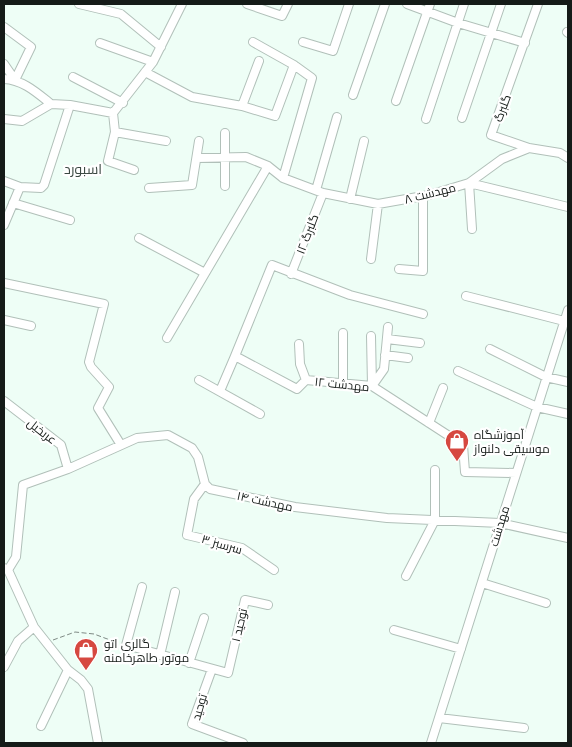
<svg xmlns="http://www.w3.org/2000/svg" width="572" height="747" font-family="Quicksand,Cairo,sans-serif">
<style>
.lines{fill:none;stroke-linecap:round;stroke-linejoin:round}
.minor-casing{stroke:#b1c0b9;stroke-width:10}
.path{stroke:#7f8a85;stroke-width:1;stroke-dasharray:5 2.5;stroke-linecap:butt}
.minor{stroke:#fff;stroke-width:8}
.labels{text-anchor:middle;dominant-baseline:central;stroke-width:4.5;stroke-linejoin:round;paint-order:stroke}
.street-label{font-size:12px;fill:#151b18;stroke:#fff}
.poi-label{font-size:12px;fill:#151b18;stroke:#fff;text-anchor:start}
.neighbourhood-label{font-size:14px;fill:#3c4943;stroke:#fff}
</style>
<rect width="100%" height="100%" fill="#eefef6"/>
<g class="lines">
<g class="minor-casing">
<path id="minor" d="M79 4 121 14 161 47
M247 4 282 16 288 4
M407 4 458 23 525 43
M4 27 31 47 15 80 4 64
M567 32 568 33
M253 42 294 65 312 78 283 178
M303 42 333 51 349 4
M100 43 153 62
M145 72 192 97 242 106 259 61
M73 77 123 103
M4 79C23 80 36 92 51 104
M353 95 385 4
M396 101 430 4
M242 106 275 116 294 65
M113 113 153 62 182 4
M113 113 115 132 108 161 134 170
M462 118 501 4
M4 119 22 121 51 104 70 105 113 113
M426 119 464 4
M115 132 166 141
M225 133V186
M529 148 491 135 538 4
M197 158 246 157 268 166 283 178 323 193 378 204 429 195 469 183 502 159 529 148 560 153 568 158
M4 181 20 187
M149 188 192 185 199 141
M316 190 337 117
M350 199 364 141
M13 203 70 220
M4 225 20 187 41 188 44 185 70 105
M472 229 469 183 568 207
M139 238 205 273
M371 259 378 204
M399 269 423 271V196
M291 274 323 193
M4 283 104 304 89 362 91 367 109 387 98 408 121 445
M466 296 568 322
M423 314 350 295 272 265 235 356 297 389 306 380 372 386 463 445 465 472 516 473
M4 320 31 326
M371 336 372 386
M167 338 268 166
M387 339 420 343
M299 344 300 364 306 380
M490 349 546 377 568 382
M385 355 408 358
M458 371 537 407 568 414
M199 380 260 414
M343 383V333
M372 386 384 369 388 327
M220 391 235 356
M4 401 61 445 68 469
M429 423 443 388
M205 484 194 499 187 535 242 548 274 570
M4 568 8 570 34 627 68 670 81 680 88 689 98 743
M8 570 16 557 23 485 68 469 137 438 168 435 192 448 198 457 205 484 210 489 295 507 387 518 500 523 568 538
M406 576 435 520V470
M482 583 546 603
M142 587 126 645 228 673 245 600 268 605
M394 630 461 649
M160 655 175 592
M189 663 204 618
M4 667 18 641 34 627
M212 669 192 724 243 743
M439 718 524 728
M41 726 68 670
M431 743 568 310"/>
</g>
<path class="path" d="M53 640 75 632 94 634 118 643"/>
<use href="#minor" class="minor"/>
</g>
<defs>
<g id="shop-pin" transform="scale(1.25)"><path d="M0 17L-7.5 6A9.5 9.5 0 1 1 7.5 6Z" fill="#d64840" stroke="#fff"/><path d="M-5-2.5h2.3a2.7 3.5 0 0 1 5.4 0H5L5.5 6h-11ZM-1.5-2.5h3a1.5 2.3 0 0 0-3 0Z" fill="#fff"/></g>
</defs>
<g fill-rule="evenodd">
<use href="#shop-pin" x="457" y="441"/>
<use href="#shop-pin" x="86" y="650"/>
</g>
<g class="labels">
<g class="street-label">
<text transform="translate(502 108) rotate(-69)">گلبرگ</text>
<text transform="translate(430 193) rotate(-14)">مهدشت ۸</text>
<text transform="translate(307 234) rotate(-69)">گلبرگ ١٢</text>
<text transform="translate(342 384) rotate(6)">مهدشت ۱۲</text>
<text transform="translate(42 431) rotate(38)">عربخیل</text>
<text transform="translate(265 501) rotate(12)">مهدشت ۱۴</text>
<text transform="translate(499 526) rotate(-73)">مهدشت</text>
<text transform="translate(222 544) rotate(16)">سرسبز ۳</text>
<text transform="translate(239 625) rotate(-77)">توحید ۱</text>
<text transform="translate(199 707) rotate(-74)">توحید</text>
</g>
<g class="poi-label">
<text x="474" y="434">آموزشگاه<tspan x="474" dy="14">موسیقی دلنواز</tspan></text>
<text x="104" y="643">گالری اتو<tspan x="104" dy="14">موتور طاهرخامنه</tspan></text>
</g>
<g class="neighbourhood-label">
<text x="83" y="169">اسبورد</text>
</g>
</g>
<rect width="572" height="747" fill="none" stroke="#151b18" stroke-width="10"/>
</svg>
